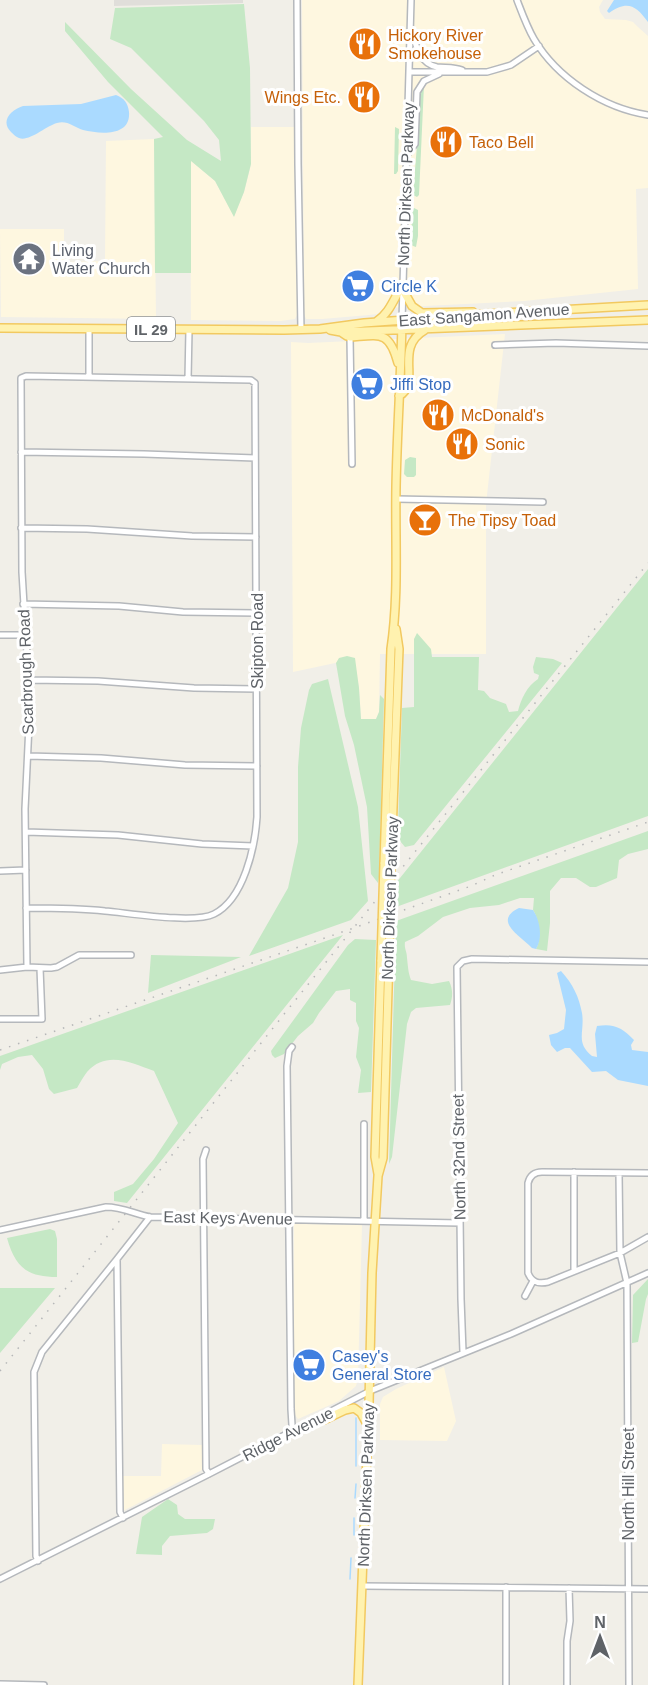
<svg xmlns="http://www.w3.org/2000/svg" width="648" height="1685" font-family="Helvetica,sans-serif">
<style>
.commercial{fill:#fef7e0}
.industrial{fill:#e0deda}
.green{fill:#c5e8c5}
.water{fill:#aadaff}
.lines{fill:none;stroke-linecap:round;stroke-linejoin:round}
.stream{stroke:#aadaff;stroke-width:1.5}
.minor-casing{stroke:#b5b8bc;stroke-width:8}
.major-casing{stroke:#f2c960;stroke-width:10}
.minor{stroke:#fff;stroke-width:5}
.major{stroke:#fff2af;stroke-width:7}
.rail{stroke:#b6b7b8;stroke-width:1.5;stroke-dasharray:1.5 8;stroke-linecap:butt}
.major-bridge-casing{stroke:#f2c960;stroke-width:10;stroke-linecap:butt}
.major-bridge{stroke:#fff2af;stroke-width:7}
.labels{text-anchor:middle;dominant-baseline:central;stroke-width:6;stroke-linejoin:round;paint-order:stroke}
.shield{fill:#fff;stroke:#8f9295;stroke-width:1.5}
.shield-label{font-size:15px;font-weight:bold;fill:#5f6368}
.food-label{font-size:16px;fill:#c56008;stroke:#fff;text-anchor:start}
.street-label{font-size:16px;fill:#5f6368;stroke:#fff}
.worship-label{font-size:16px;fill:#5b616d;stroke:#fff;text-anchor:start}
.shop-label{font-size:16px;fill:#366cbe;stroke:#fff;text-anchor:start}
</style>
<rect width="100%" height="100%" fill="#f1efe8"/>
<path class="commercial" d="M302 0H603L599 7 600 12 605 19 626 20 633 22 638 27 648 36V188L636 189 638 289 524 301 385 308 377 314 369 315 322 319H306L304 314Z
M251 127H296L298 313 295 319 281 321 191 320 190 160 215 181 234 216 244 192 251 164Z
M154 139 156 319 1 317 0 229H64V262L105 261 106 141Z
M505 334 486 504V654H380L379 712 376 719H361L359 688 354 659 293 672 291 342 308 343Z
M294 1224 362 1225 358 1378 356 1386 339 1401 298 1419 295 1415 293 1395Z
M444 1367 456 1421 447 1441 380 1440V1404L383 1397 396 1389Z
M162 1444 202 1445V1470L123 1511V1476H161Z"/>
<path class="industrial" d="M114 0H243V3L114 6Z"/>
<path class="green" d="M244 4 250 68 251 164 244 192 234 217 215 181 191 161V273H155L154 139 163 137 108 82 65 31V22L131 89 187 140 221 161 219 140 204 121 131 48 110 39 115 8Z
M424 85 419 195 417 197 413 195 417 145 419 96Z
M395 127 399 129 398 171 396 174H394Z
M414 208 418 210V236L416 247 413 246 411 244 412 210Z
M410 457 416 458V475L414 477H407L404 474 405 460Z
M648 569V816L396 907V883Z
M417 633 431 649 432 657H479L478 690 484 691 490 698 506 704 509 712 518 711C521 699 527 686 538 679L539 675 534 673 533 667 536 657 553 659 562 663 414 845 405 847 400 841 398 828 402 708 414 707V639Z
M347 656 355 658 359 688 361 719H376L379 712 380 695 384 699 379 877 378 883 371 874 367 807 354 745 345 716 336 663 339 658Z
M328 679 358 807 368 901 351 920 249 956 288 888 298 842V767L301 728 309 690 312 684Z
M648 831V849L628 854 619 860 617 878 596 887H590L576 878H561L550 891V923L547 951 536 949C542 939 539 919 533 910L534 898H520L499 905 470 908 443 917 418 936 405 942C404 949 407 951 407 958 408 966 408 972 411 980L432 984 449 981C453 989 453 997 450 1005L416 1008 411 1012 407 1024 392 1157 389 1164 396 921Z
M343 935 127 1203 114 1201V1192L133 1184 154 1159 178 1123 154 1071C131 1063 107 1050 87 1072 83 1077 80 1083 77 1088L54 1094 49 1089 43 1069 32 1055 18 1057 2 1064 0 1070V1056Z
M355 939 376 940 371 1092 358 1093 361 1070 356 1057 359 1028 356 1021V1003L350 1000V989L336 991 319 1013 313 1023 298 1036 284 1054 275 1058 272 1055 271 1051 348 945Z
M151 955 241 957 148 993Z
M50 1229 55 1231 57 1239V1277C27 1277 15 1267 7 1238Z
M648 1279V1294L646 1299 638 1342 632 1343 633 1295Z
M0 1288H55L0 1353Z
M168 1499 177 1505 178 1514 185 1519H215L213 1529 207 1533 170 1536 162 1546V1555L136 1554 142 1517Z"/>
<path class="water" d="M614 0H648V22C636 5 627 0 609 13L607 11Z
M116 95C124 98 128 103 129 112 131 137 100 134 83 130 74 127 67 120 57 123 46 126 29 142 19 138 16 137 14 135 11 132 0 121 11 110 23 106L81 104Z
M519 908 533 910C540 920 543 938 536 949L532 948C521 936 492 921 519 908Z
M561 971C573 984 579 997 582 1013 585 1032 575 1042 592 1056L597 1057 595 1034 597 1026C614 1023 623 1028 634 1040L631 1045 632 1050 648 1052V1086L618 1080 606 1071 592 1072 570 1048H565L557 1052 551 1045 549 1035 557 1033 564 1029 566 1010 557 973Z"/>
<g class="lines">
<path class="stream" d="M356 1466V1418
M355 1498 356 1484
M354 1535V1518
M350 1579 351 1558"/>
<g class="minor-casing">
<path id="minor" d="M297 0 298 164 301 330
M517 0C522 13 527 27 534 39 557 78 603 108 648 115
M412 32C416 46 420 64 437 67 445 68 454 67 462 70
M409 72H487L511 65 539 46
M407 155 415 144 417 92 424 81 439 74
M402 321 411 0
M350 337 352 464
M495 345 556 343 648 346
M89 377V329
M188 379 189 330
M21 452 144 454 255 458
M396 499 543 502
M21 528 87 529 192 536 256 537
M23 604 119 606 183 612 256 613
M0 635H26
M29 680 98 681 194 688 257 689
M28 756 101 758 185 765 257 766
M26 832 118 835 202 844 253 846
M0 871 26 870
M26 908C52 908 79 908 105 911 129 913 194 924 214 914 244 899 255 847 257 817L255 388V383L251 380 26 376 21 378 22 572 30 704 25 809 27 967
M0 970 27 967 51 968 57 967 79 955H131
M0 1019H42L40 968
M292 1047 289 1051 287 1066 291 1409 292 1425 294 1430
M206 1150 203 1159 206 1469 209 1474
M574 1172V1271
M619 1173 620 1253 627 1283 629 1685
M648 1173 542 1172C535 1172 530 1175 528 1183V1273C532 1283 539 1284 548 1282L620 1253 648 1237
M364 1220V1124
M0 1230 106 1207C122 1207 135 1214 150 1217L460 1223
M525 1296 533 1281
M463 1352 461 1299 457 967 463 961 472 959 648 962
M123 1518 120 1512 117 1259 150 1217
M38 1561 36 1556 34 1372 42 1352 117 1259
M0 1579 209 1474 370 1391 511 1334 648 1273
M363 1586 648 1589
M506 1587V1685
M0 1684 44 1685
M567 1685V1641L570 1621 569 1588"/>
</g>
<g class="major-casing">
<path id="major" d="M403 290 412 306 422 313 473 312
M376 322C390 313 394 298 403 284
M0 328 284 330 320 329 364 323 487 314 648 305
M330 330 341 332 648 320
M341 332 347 336 350 337C380 335 389 330 398 363
M399 396C422 383 393 348 425 330
M391 860 399 649 396 629
M384 864 391 649C399 595 395 542 396 487 397 432 401 376 402 321
M378 1174 375 1157 381 960
M312 1421 324 1420 345 1410 354 1408 361 1413 367 1424
M358 1685 369 1403 372 1273 378 1176 383 1158 389 956"/>
</g>
<use href="#minor" class="minor"/>
<use href="#major" class="major"/>
<path class="rail" d="M0 1050 348 930 471 886 495 875 648 822
M0 1371 285 1013 648 563"/>
<g class="major-bridge-casing">
<path id="major-bridge" d="M389 956 391 860
M381 960 384 864"/>
</g>
<use href="#major-bridge" class="major-bridge"/>
</g>
<defs>
<g id="restaurant-disc" transform="scale(1.725)"><circle r="9.5" fill="#e8710a" stroke="#fff"/><path d="M-5-6h1v4h1v-4h1v4h1v-4h1v5L-1.5 .5V6h-2V.5L-5-1ZM5-6V6H3V1.5H1.5Q1.5-4 5-6Z" fill="#fff"/></g>
<g id="temple-disc" transform="scale(1.725)"><circle r="9.5" fill="#6b7280" stroke="#fff"/><path d="M0-6L5-2H3V0L6.5 2.5H4V6H1.5V3h-3V6H-4V2.5H-6.5L-3 0V-2H-5Z" fill="#fff"/></g>
<g id="supermarket-disc" transform="scale(1.725)"><circle r="9.5" fill="#3f7fe0" stroke="#fff"/><path d="M-6-5.5h2.5l.6 2H6L4.5 2H-2.5L-4.4-4H-6ZM-1.5 3.2a1.3 1.3 0 1 0 .1 0ZM3 3.2a1.3 1.3 0 1 0 .1 0Z" fill="#fff"/></g>
<g id="bar-disc" transform="scale(1.725)"><circle r="9.5" fill="#e8710a" stroke="#fff"/><path d="M-6-5H6L.8 .8V4.5H3.5V6h-7V4.5H-.8V.8Z" fill="#fff"/></g>
</defs>
<g fill-rule="evenodd">
<use href="#restaurant-disc" x="365" y="44"/>
<use href="#restaurant-disc" x="364" y="97"/>
<use href="#restaurant-disc" x="446" y="142"/>
<use href="#temple-disc" x="29" y="259"/>
<use href="#supermarket-disc" x="358" y="286"/>
<use href="#supermarket-disc" x="367" y="384"/>
<use href="#restaurant-disc" x="438" y="415"/>
<use href="#restaurant-disc" x="462" y="444"/>
<use href="#bar-disc" x="425" y="520"/>
<use href="#supermarket-disc" x="309" y="1365"/>
</g>
<g class="labels">
<rect class="shield" x="127" y="317" width="48" height="24" rx="4.5"/>
<g class="shield-label">
<text x="151" y="329">IL 29</text>
</g>
<g class="food-label">
<text x="388" y="35">Hickory River<tspan x="388" dy="18">Smokehouse</tspan></text>
<text x="341" y="97" text-anchor="end">Wings Etc.</text>
<text x="469" y="142">Taco Bell</text>
<text x="461" y="415">McDonald's</text>
<text x="485" y="444">Sonic</text>
<text x="448" y="520">The Tipsy Toad</text>
</g>
<g class="street-label">
<text transform="translate(406 184) rotate(-88)">North Dirksen Parkway</text>
<text transform="translate(484 315) rotate(-4)">East Sangamon Avenue</text>
<text transform="translate(257 641) rotate(-90)">Skipton Road</text>
<text transform="translate(26 672) rotate(-92)">Scarbrough Road</text>
<text transform="translate(390 898) rotate(-88)">North Dirksen Parkway</text>
<text transform="translate(459 1157) rotate(-91)">North 32nd Street</text>
<text transform="translate(228 1218) rotate(1)">East Keys Avenue</text>
<text transform="translate(288 1434) rotate(-27)">Ridge Avenue</text>
<text transform="translate(628 1484) rotate(-90)">North Hill Street</text>
<text transform="translate(366 1485) rotate(-88)">North Dirksen Parkway</text>
</g>
<g class="worship-label">
<text x="52" y="250">Living<tspan x="52" dy="18">Water Church</tspan></text>
</g>
<g class="shop-label">
<text x="381" y="286">Circle K</text>
<text x="390" y="384">Jiffi Stop</text>
<text x="332" y="1356">Casey's<tspan x="332" dy="18">General Store</tspan></text>
</g>
</g>
<g transform="translate(600 1637)" stroke="#ffffff" stroke-width="4.5" paint-order="stroke">
<path d="M0-4.5L10 22L0 15L-10 22Z" fill="#5f6368"/>
<text y="-9" font-size="16" font-weight="bold" text-anchor="middle" fill="#5f6368">N</text>
</g>
</svg>
